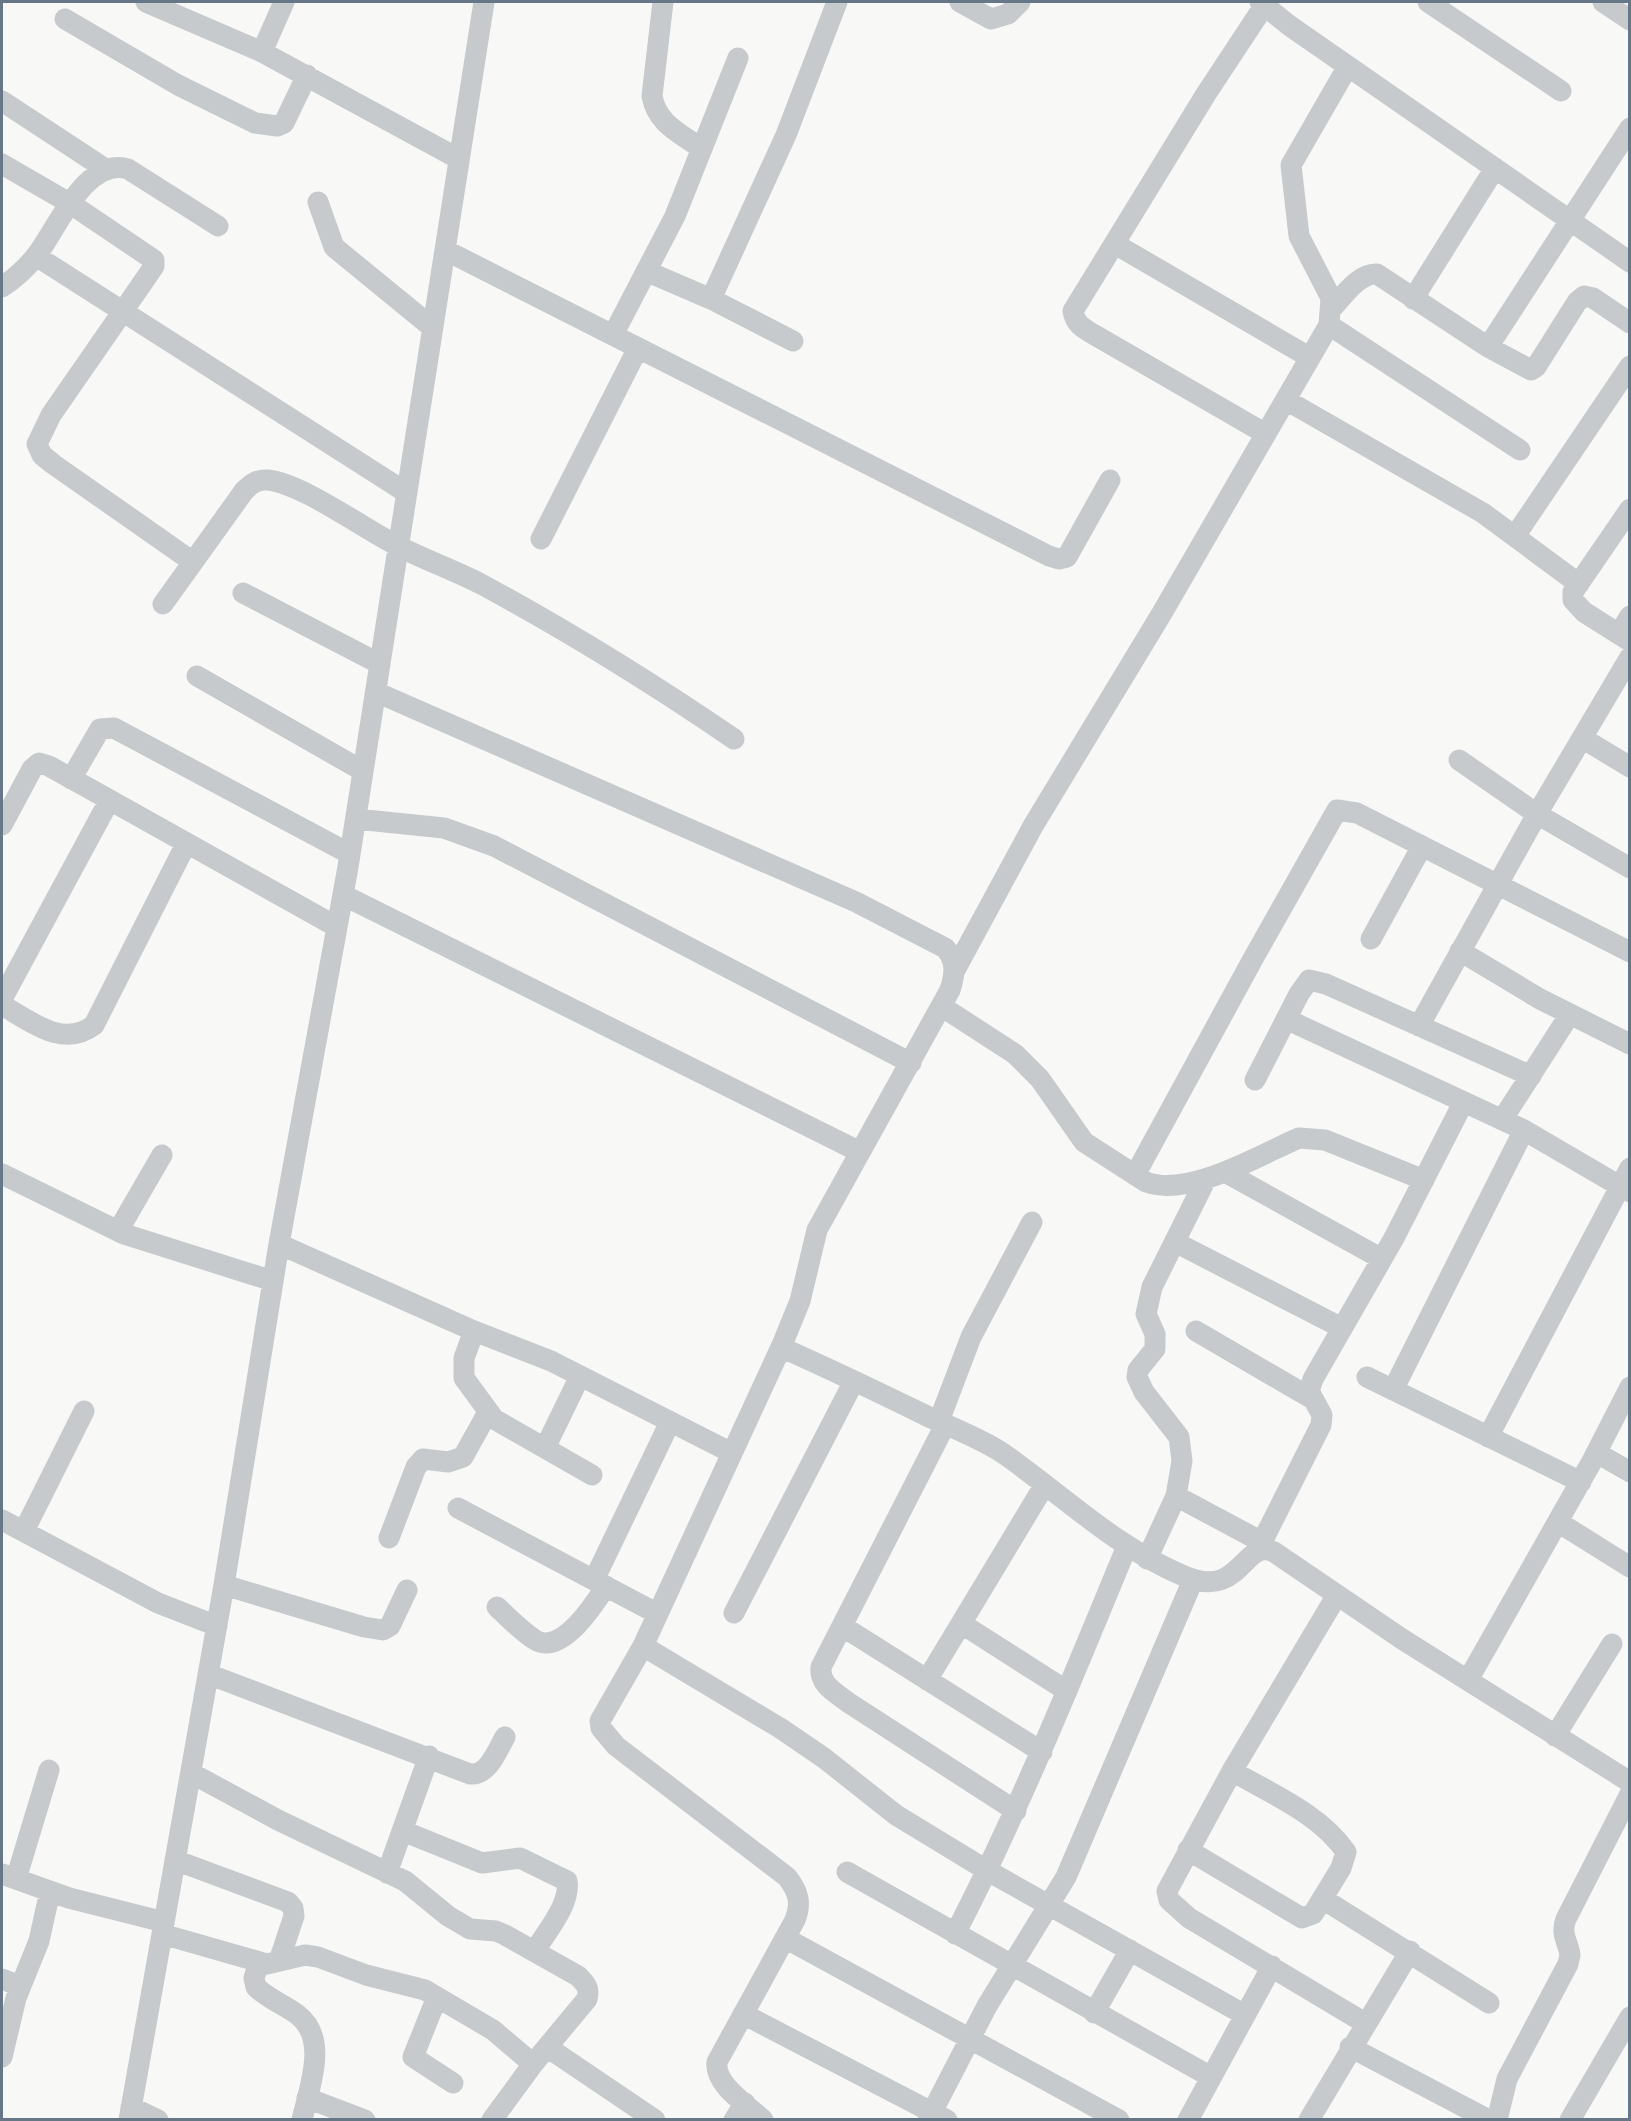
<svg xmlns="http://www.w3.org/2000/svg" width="1631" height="2121" font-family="'Fira Sans Condensed',sans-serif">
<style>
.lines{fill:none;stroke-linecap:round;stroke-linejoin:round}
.minor{stroke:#c6cacd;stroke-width:21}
</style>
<rect width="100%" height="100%" fill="#f8f8f6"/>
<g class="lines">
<path class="minor" d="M146 2 262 52
M284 2 262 52 459 159
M663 2 652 96C657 124 680 133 702 149
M960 2 991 19 1008 14 1020 2
M1260 2 1290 26 1630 262
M1428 2 1561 91
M1603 2 1630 20
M1264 6 1206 94 1073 311C1075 324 1083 328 1093 334L1266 434
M65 19 178 85 255 123 277 126 284 123 307 75
M2 101 107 170
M2 164 71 204 154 260V266L148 275 51 415 37 444 42 455 53 464 193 562
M318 202 334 247 433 328
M1115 244 1309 357
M445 250 1049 556 1059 559 1067 557 1110 480
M36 256 407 493
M646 271 711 299 793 341
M2 287C14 279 27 267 36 256 57 229 86 156 128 169L218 226
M711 299 786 135 837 2
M1413 299 1495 168
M1331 309C1343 297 1358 273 1377 274L1488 347 1531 370 1536 367 1577 302 1584 296 1593 298 1630 323
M1329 325 1520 450
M613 335 675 216 738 58
M1488 347 1630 128
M1286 400 1483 513 1579 584
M1630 509 1573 592V600L1584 612 1630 641
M1515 536 1630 366
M541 539 638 348
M243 593 380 664
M163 604 244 491C251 484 257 479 268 480 303 484 364 529 398 546 425 560 454 570 481 584 568 631 652 683 734 739
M1619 634 1630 616
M197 676 363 771
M376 692 856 902 945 948C957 960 955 975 950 990L817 1230 800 1301 782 1345 787 1350C834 1371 880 1393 927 1416 952 1428 980 1438 1004 1454 1064 1496 1115 1547 1184 1576 1242 1601 1243 1537 1274 1552L1402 1639 1630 1782
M1582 738 1630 767
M1459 760 1537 814 1630 868
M71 779 100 729 114 728 350 854
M356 819 444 828 494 846 911 1063
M2 825 32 769 39 763 49 766 337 927
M343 895 860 1152
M1371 939 1422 846
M1460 951 1540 999 1630 1044
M955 970 1033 826 1162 613 1329 325 1331 298 1299 236 1291 165 1348 66
M2 999 109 801
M2 1005C30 1021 63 1049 94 1025L186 844
M941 1006 1015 1054 1040 1079 1084 1142 1146 1182C1189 1198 1259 1155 1299 1138L1325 1140 1424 1180
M1286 1019 1524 1130 1630 1192
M1419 1026 1537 814 1630 657
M1255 1080 1299 994 1309 980 1326 984 1531 1076
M1502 1120 1570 1014
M1225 1172 1382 1259
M2 1174 124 1234 273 1281
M1135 1175 1254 957 1337 810 1357 813 1630 952
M118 1231 162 1155
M1175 1242 1342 1328
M279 1244 474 1331 551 1361 732 1453
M474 1331 464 1358V1378L494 1419 592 1475
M1196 1331 1311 1398
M1367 1377 1581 1482
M1393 1390 1524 1130
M939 1421 971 1337 1032 1222
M945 1425 821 1667C819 1685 836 1693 849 1703L1016 1811
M1488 1437 1630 1168
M545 1448 580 1376
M1597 1453 1630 1472
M1176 1496 1262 1542
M458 1508 658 1614
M2 1520 158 1603 217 1626
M1558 1522 1630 1567
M24 1531 84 1411
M389 1538 416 1467 423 1459 448 1462 463 1457 488 1412
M1258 1550 1321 1425 1322 1415 1309 1391 1313 1379 1394 1238 1463 1103
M1147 1559 1176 1496 1182 1461 1179 1437 1144 1392 1137 1377 1138 1370 1155 1349V1334L1146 1314 1152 1287 1206 1179
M594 1580 670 1422
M224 1585 364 1627 383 1630 390 1626 407 1590
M1337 1595 1232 1771 1167 1891 1169 1900 1189 1918 1365 2023
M497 1607C509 1618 523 1633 537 1641 563 1653 594 1605 606 1586
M734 1613 854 1381
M962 1624 1067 1691
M842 1626 1042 1752
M643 1646 780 1728 824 1758 896 1815 988 1871 1245 2015
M208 1674 470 1774C488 1776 497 1751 505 1737
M927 1680 1044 1486
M1468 1680 1591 1463 1630 1387
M1555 1736 1612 1644
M191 1773 278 1820 405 1881 448 1916 470 1929 496 1931 505 1935 578 1976C586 1984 590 1988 587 1999L533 2064 492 2120
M403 1831 482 1863 520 1858 567 1881C571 1904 546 1932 535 1951
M1188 1850 1302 1918 1313 1914 1341 1868 1346 1852C1320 1814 1270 1793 1232 1771
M175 1860 288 1902 293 1908 294 1916 279 1961
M847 1872 1211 2077
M387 1873 429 1756
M2 1874 69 1898 164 1922
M16 1879 49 1770
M1323 1899 1489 2003
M162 1934 267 1964 305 1955 318 1957 366 1975 425 1990 493 2030 533 2064
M955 1934C1020 1808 1073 1677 1127 1546
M785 1938 1119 2120
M259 1963 254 1978 256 1987C268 1999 285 2005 298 2015 329 2039 309 2088 302 2120
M2 1979 20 1986
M437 1997 413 2057 453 2083
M1094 2013 1130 1950
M743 2014 947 2120
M547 2047 655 2120
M1350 2047 1489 2120
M2 2057 16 1998 39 1941 50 1891
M307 2098 365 2120
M131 2107 158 2120
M129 2120 224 1585 279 1244 348 867 484 2
M734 2120 745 2103
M763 2120C748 2105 714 2085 717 2062L795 1920C802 1903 798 1891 787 1877L616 1746 601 1728 600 1721 643 1646 782 1345
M928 2120 987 2006 1066 1877 1193 1580
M1188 2120 1272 1966
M1309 2120 1410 1951
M1497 2120 1507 2079 1568 1964 1570 1955C1568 1941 1560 1934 1566 1919L1630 1794
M1570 2120 1630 2017"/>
</g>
<rect width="1631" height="2121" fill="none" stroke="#667788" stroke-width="6"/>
</svg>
